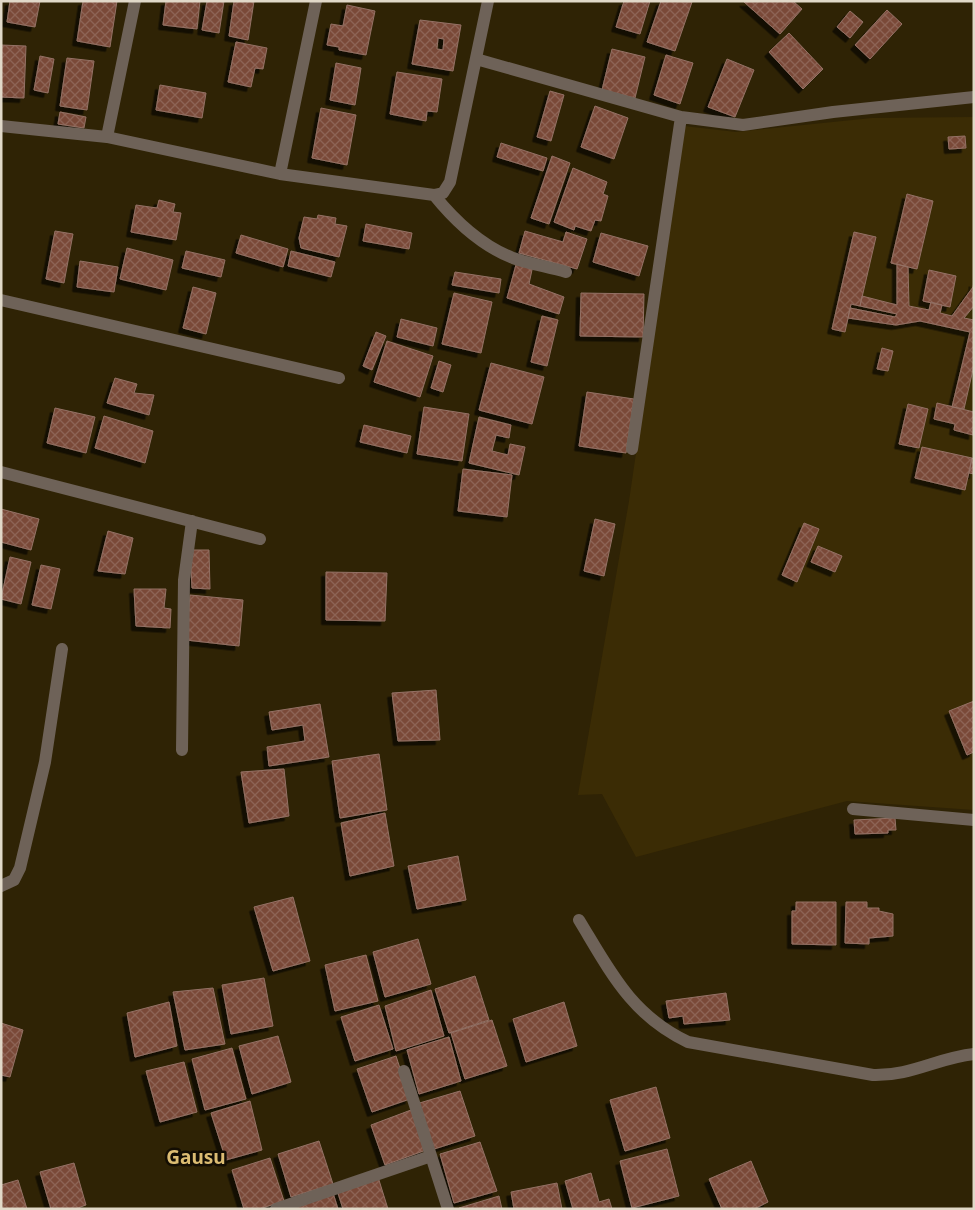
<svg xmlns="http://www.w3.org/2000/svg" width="975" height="1210" font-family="'Noto Sans',sans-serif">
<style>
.built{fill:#3b2c05}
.building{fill:url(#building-cross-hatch);stroke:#947165;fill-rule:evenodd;filter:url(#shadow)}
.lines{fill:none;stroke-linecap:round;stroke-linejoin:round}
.street{stroke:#6e6258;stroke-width:12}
.labels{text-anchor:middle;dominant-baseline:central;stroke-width:5;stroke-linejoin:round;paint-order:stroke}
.district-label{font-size:19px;font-weight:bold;fill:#dcbc72;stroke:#130d03}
</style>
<defs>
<pattern id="building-cross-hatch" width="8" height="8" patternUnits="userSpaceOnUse" patternTransform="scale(1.25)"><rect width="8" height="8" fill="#7a4a39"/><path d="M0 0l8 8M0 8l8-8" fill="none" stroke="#8d6454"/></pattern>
<filter id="shadow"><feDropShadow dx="-4.5" dy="4.5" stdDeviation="0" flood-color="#0009"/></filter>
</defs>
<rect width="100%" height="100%" fill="#2f2305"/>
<path class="built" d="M974 117V810L847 801 636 857 602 794 578 795 629 501 684 126 736 132 872 118Z"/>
<path class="building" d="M10 1H40L35 27 7 22Z
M83 1H117L110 47 77 41Z
M166 1H200L197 29 163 25Z
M207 1H224L219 33 202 30Z
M234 1H254L248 40 229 36Z
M624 1H650L640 34 616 27Z
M661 1 692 2 675 51 647 42Z
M793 1 802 9 780 34 744 2Z
M347 5 375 11 366 55 339 50V47L327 45 331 24 343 26Z
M887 10 902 24 870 59 855 45Z
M850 11 863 22 850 38 837 27Z
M420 20 461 25 453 71 412 64ZM438 38 444 39 443 50 437 49Z
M789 33 823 69 803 89 769 52Z
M236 42 267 48 263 69 255 68 251 87 228 82Z
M1 45 26 46 24 98 1 97Z
M612 49 645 57 635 98 602 90Z
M666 55 693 63 680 104 654 95Z
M40 56 54 59 48 93 34 90Z
M67 58 94 61 87 110 60 106Z
M727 59 754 70 735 117 708 107Z
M336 63 361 68 355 105 330 100Z
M397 72 442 79 437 112 427 111 426 121 390 114Z
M160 85 206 93 202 118 156 110Z
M550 91 564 95 551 141 537 137Z
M595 106 628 118 614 159 581 147Z
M321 108 356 115 347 165 312 158Z
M60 112 86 117 84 128 58 124Z
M965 136 966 148 949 149 948 137Z
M501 143 547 158 543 171 497 157Z
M552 156 570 163 549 224 531 218Z
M573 168 607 182 603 194 608 196 601 221 595 220 591 231 575 226 574 230 554 222Z
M907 194 933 201 917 269 891 263Z
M159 200 175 204 173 212 181 213 176 240 131 232 136 205 157 208Z
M318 215 336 218 335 224 347 226 339 257 301 248 299 238 304 217 317 219Z
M366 224 412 233 409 249 363 241Z
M55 231 73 234 64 283 46 279Z
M525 231 563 242 566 232 587 239 577 269 519 253Z
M854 232 876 237 860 306 851 304 845 332 832 329Z
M601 233 648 246 639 276 593 262Z
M241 235 288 249 283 267 236 253Z
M127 248 173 260 166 290 120 279Z
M186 251 225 260 221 277 182 268Z
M291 251 335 262 331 277 288 266Z
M80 261 118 267 114 292 77 287Z
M517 261 533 265 529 284 564 297 559 314 507 298Z
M897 264 908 267 909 306 929 310 931 302 942 305 940 313 952 316 973 287 974 282V306L964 318 974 320V365L964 409 952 407 970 332 920 321 896 325 848 318 850 308 895 317 897 314 860 306 862 296 897 305Z
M929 270 956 276 950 307 923 301Z
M455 272 501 279 499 293 452 285Z
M193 287 216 293 206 334 183 328Z
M454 293 492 302 481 353 442 344Z
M581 293 644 294 643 337 580 336Z
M542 316 558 320 547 366 531 362Z
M401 319 437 328 433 346 397 337Z
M376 332 386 336 372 370 363 366Z
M387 341 433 356 420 397 374 382Z
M882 348 893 351 888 371 877 369Z
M439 361 451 365 443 392 431 388Z
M491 363 544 377 532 424 479 410Z
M115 378 137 384 134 393 154 395 149 415 107 403Z
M587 392 634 399 626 453 579 446Z
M937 403 974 412 973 435 954 430 955 424 934 419Z
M908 404 928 409 919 448 899 444Z
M424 407 469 414 462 461 417 454Z
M55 408 95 417 86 453 47 443Z
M104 416 153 431 145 463 95 448Z
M479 417 511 425 509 438 496 435 492 451 508 455 510 444 525 447 519 475 469 463Z
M364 425 411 436 407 453 360 442Z
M922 447 972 458 965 490 915 478Z
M972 458 974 459V474L969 473Z
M463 469 512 475 507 517 458 511Z
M1 509 39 519 31 550 1 542Z
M595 519 615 524 604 576 584 571Z
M804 523 819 529 797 582 782 575Z
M108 531 133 538 125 574 98 571Z
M818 546 842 556 835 572 811 562Z
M190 550H209L210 589 192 588Z
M10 557 31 562 21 604 1 599Z
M41 565 60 569 51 609 32 605Z
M326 572 387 573 385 621 326 620Z
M134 589H166L164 608 171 609 170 628 136 626Z
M190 595 243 600 239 646 186 640Z
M436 690 440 740 398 741 392 693Z
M974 701V752L967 755 949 711Z
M320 704 329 757 269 766 267 747 305 741 303 725 272 730 269 712Z
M379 754 387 810 340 818 332 761Z
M284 769 289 816 249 823 241 772Z
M385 813 394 866 350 876 341 823Z
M895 818 896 830H888V833L855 834 854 820Z
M458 856 466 900 417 909 408 866Z
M293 897 310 961 273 971 254 907Z
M796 902H836V945L792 944V911H796Z
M846 902H867V908H879V911L893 914V936L869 938V944L845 943Z
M418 939 431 984 385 997 373 952Z
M366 955 378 1001 335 1011 325 965Z
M475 976 489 1020 449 1033 435 989Z
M264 978 273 1026 231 1034 222 985Z
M213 988 225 1044 185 1050 173 992Z
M431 990 444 1036 396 1051 385 1006Z
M726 993 730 1020 684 1024 683 1016 669 1018 666 1001Z
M169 1002 177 1046 135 1057 127 1013Z
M564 1002 577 1046 526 1062 513 1019Z
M379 1005 393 1049 355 1061 341 1017Z
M492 1020 507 1066 465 1079 451 1033Z
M1 1023 23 1030 10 1077 1 1075Z
M278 1036 291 1082 252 1094 239 1046Z
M449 1037 461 1081 419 1094 407 1050Z
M232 1048 246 1099 205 1110 192 1059Z
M396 1056 410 1099 372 1112 357 1069Z
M184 1062 197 1112 160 1122 146 1071Z
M656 1087 670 1138 625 1151 610 1100Z
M460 1091 475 1136 431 1150 416 1104Z
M250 1101 262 1150 226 1160 211 1113Z
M411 1110 426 1150 385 1165 371 1125Z
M319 1141 333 1184 291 1197 278 1154Z
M480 1142 497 1191 454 1203 440 1154Z
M667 1149 679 1196 632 1208 620 1161Z
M270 1158 284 1201 259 1209H244L232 1170Z
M751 1161 768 1202 754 1209H722L709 1179Z
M74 1163 86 1205 75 1209H51L40 1172Z
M591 1173 599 1202 609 1199 612 1209H573L565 1181Z
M378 1177 388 1209H343L337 1190Z
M18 1180 27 1209H1V1185Z
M557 1183 562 1209H514L511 1192Z
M333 1193 338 1209H297L296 1204Z
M499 1196 502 1209H459V1208Z"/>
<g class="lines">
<path class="street" d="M476 59 681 117 743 125 833 112 974 97
M1 126 107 137 280 174 434 195 443 193 450 182 488 1
M107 137 135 1
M280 174 316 1
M434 195C455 221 482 246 513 258 530 264 549 267 566 272
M1 300 339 378
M632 449 681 117
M1 472 260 539
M182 750 184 580 192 521
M853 809 974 820
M1 886 14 880 20 868 45 762 62 649
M579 920C610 971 631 1015 688 1042L873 1075C911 1076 937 1058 974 1054
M404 1071 448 1209
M276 1209 431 1156"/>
</g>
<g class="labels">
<g class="district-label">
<text x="196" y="1157">Gausu</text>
</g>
</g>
<rect width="975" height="1210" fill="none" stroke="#e1d9c9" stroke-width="5"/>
</svg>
